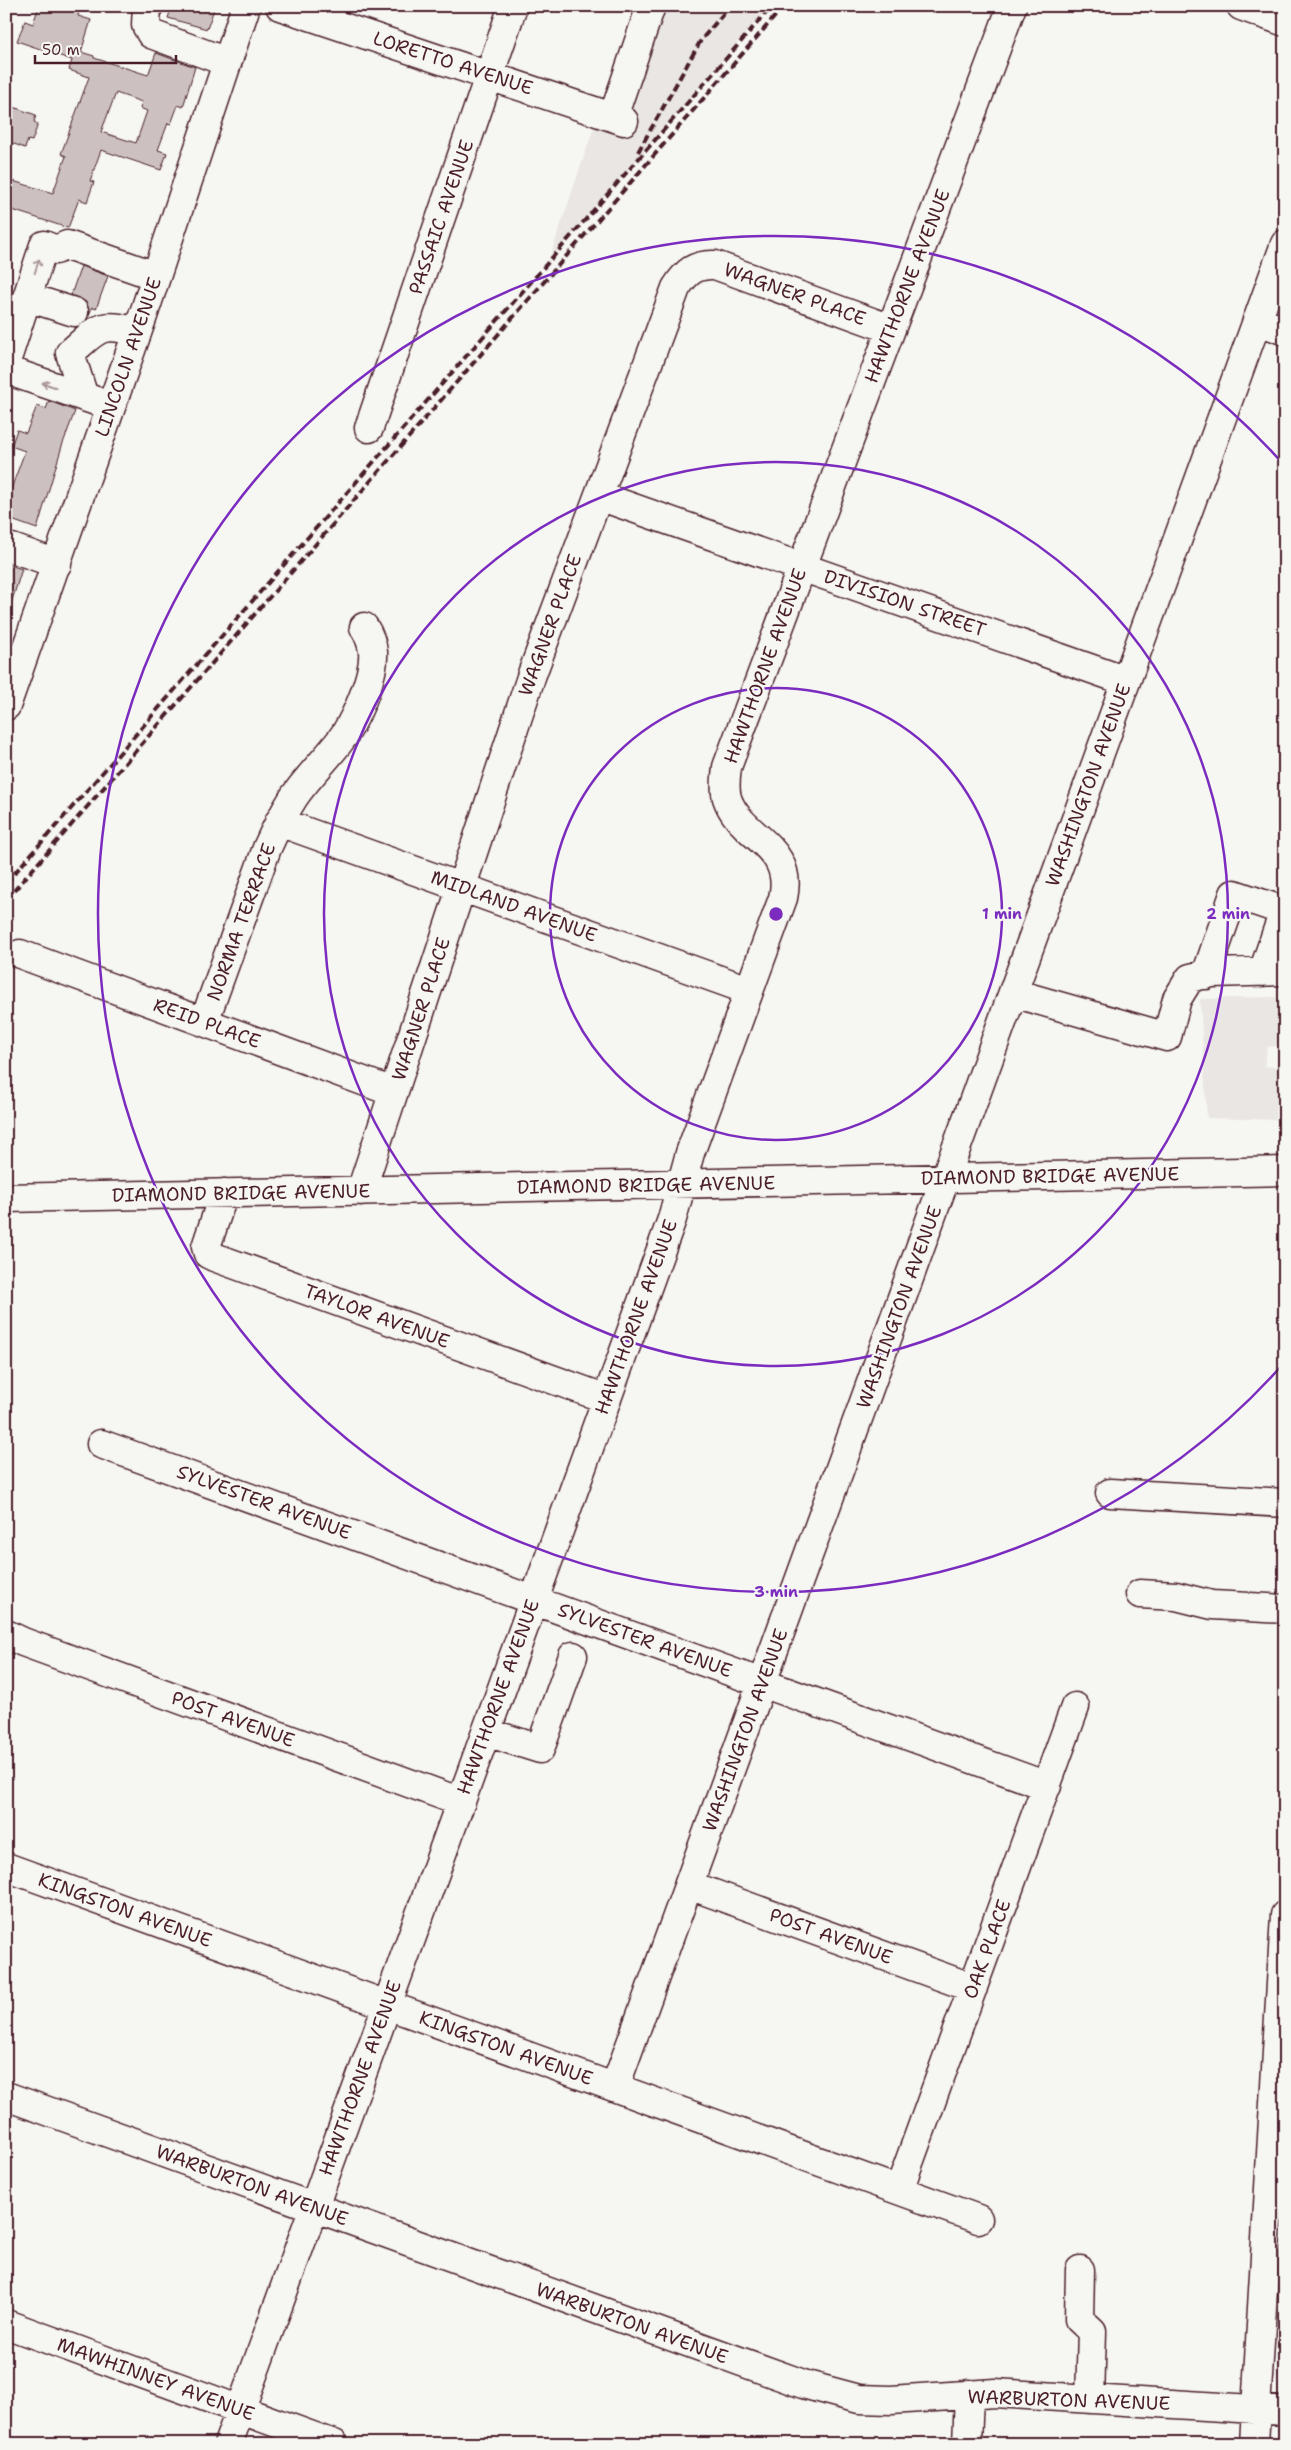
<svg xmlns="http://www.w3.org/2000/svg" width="1291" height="2450" font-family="'Shantell Sans',sans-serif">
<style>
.built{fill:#e9e6e3}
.building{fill:#ccc1c0;stroke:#4a1f2b;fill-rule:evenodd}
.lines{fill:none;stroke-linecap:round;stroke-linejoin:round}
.minor-casing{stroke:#4a1f2b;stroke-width:31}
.major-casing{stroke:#4a1f2b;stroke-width:31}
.minor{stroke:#f6f6f2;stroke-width:28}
.major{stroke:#f6f6f2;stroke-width:28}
.rail{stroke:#4a1f2b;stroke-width:4;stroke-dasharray:8 4;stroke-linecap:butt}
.oneway{stroke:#a99598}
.ring{fill:none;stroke:#7b2cbf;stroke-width:2.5}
.labels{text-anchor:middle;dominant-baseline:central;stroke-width:4.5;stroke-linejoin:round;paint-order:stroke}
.street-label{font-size:19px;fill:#4a1f2b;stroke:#f6f6f2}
.centre{fill:#7b2cbf;stroke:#f6f6f2;stroke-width:2.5}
.ring-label{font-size:15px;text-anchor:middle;font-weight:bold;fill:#7b2cbf;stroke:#f6f6f2;stroke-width:4.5;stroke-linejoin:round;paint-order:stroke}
</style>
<rect width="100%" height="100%" fill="#f6f6f2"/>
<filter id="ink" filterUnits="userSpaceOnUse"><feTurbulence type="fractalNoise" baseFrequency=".02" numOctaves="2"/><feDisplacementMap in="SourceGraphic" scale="10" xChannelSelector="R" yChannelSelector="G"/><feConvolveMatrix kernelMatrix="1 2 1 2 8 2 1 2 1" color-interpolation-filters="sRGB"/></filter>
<g filter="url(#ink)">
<path class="built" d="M635 6H769L548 263Z
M1276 997 1280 1045 1267 1047 1264 1066 1285 1068V1120L1207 1118 1200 999Z"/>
<path class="building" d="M39 6H63L79 12 78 16 91 20 81 52 94 56V58L148 75 156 53 195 67 183 107 178 105 171 124 168 123 158 150 167 153 161 170 101 150 90 181 94 182 87 202 79 199 68 228 6 208V179L53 193 66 156 61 154 89 77 69 70 72 60 17 41 25 21 33 24ZM116 93 142 102 140 108 147 111 136 143 101 132Z
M172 6H205L214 9 207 29 168 18Z
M13 107 36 115 34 122 38 124 32 141 28 140 25 148 6 141V126Z
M81 266 108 276 96 309 92 307 89 316V309L86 302 71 295Z
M49 401 75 411 62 446 37 529 6 518V491L10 492 25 451 11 446 17 430 26 433 37 406 46 409Z
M6 564 22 569 9 610 6 609Z"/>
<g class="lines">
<g class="minor-casing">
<path id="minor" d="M147 6 146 25 151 34 227 62
M280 6 624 121
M1241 6 1285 22
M613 117 651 6
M27 297 74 312
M1257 320 1285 331
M6 362 44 245 56 250 67 245 156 276
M6 370 96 401
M84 397 70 353C98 329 99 321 137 332
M369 428 513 6
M599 496 1126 681
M6 548H12L57 564
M279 822 748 990
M20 954 393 1092
M1206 975 1234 894 1284 911 1263 972
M1013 993 1167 1037 1177 999 1190 978 1211 973 1285 971
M204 1022 267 848C275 830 284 813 294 797 309 775 330 756 345 734 357 715 375 674 373 652 372 642 369 635 364 627
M361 1191 532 674 676 288C686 272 695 264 715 265L891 329
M224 1193 206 1247 208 1254 214 1257 607 1399
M6 1198 1285 1171
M101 1444 1047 1786
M1110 1493 1285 1503
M1140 1594 1176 1596 1212 1605 1285 1609
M6 1634 23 1642 461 1802
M486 1732 540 1749 573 1656
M6 1867 978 2219
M689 1885 973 1988
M615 2087 1285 244
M6 2096 803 2384 859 2399 891 2400 995 2393 1285 2411
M899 2190 1075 1707
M1080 2270 1079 2319 1092 2331 1090 2399
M6 2324 334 2444
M228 2444 672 1219 690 1153 783 898C795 845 740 838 727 798 724 788 726 776 727 767L1012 6
M967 2444 969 2394
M1254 2444 1285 1915"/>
</g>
<g class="major-casing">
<path id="major" d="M6 706 144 313 246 6"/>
</g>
<use href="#minor" class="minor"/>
<use href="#major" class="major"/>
<path class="rail" d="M638 152 701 40 730 6
M6 883 772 6
M6 900 784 6"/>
</g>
<defs><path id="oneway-shaft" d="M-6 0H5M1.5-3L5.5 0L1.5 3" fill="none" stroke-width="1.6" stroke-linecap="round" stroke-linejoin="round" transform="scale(1.25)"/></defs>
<g class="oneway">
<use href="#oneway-shaft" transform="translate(37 266) rotate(-72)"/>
<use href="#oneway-shaft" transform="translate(49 385) rotate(-161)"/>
</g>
</g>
<g class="ring">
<circle cx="776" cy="914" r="226"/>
<circle cx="776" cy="914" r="452"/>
<path d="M1284 1363A678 678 0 1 1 1284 465"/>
</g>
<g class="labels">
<g class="street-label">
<text transform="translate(453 63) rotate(18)">LORETTO AVENUE</text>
<text transform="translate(441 217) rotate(-71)">PASSAIC AVENUE</text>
<text transform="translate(907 286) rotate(-69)">HAWTHORNE AVENUE</text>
<text transform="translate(795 294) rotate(20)">WAGNER PLACE</text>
<text transform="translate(128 357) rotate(-71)">LINCOLN AVENUE</text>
<text transform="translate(905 603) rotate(19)">DIVISION STREET</text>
<text transform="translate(550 625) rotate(-70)">WAGNER PLACE</text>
<text transform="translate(765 666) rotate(-70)">HAWTHORNE AVENUE</text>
<text transform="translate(1088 785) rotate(-70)">WASHINGTON AVENUE</text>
<text transform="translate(514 906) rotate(20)">MIDLAND AVENUE</text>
<text transform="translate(241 922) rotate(-70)">NORMA TERRACE</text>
<text transform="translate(421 1009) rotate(-72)">WAGNER PLACE</text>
<text transform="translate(207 1023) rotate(20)">REID PLACE</text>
<text transform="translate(1050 1176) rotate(-1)">DIAMOND BRIDGE AVENUE</text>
<text transform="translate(646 1185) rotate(-1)">DIAMOND BRIDGE AVENUE</text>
<text transform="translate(241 1193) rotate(-1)">DIAMOND BRIDGE AVENUE</text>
<text transform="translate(899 1307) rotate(-70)">WASHINGTON AVENUE</text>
<text transform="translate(377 1316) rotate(20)">TAYLOR AVENUE</text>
<text transform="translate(636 1317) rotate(-70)">HAWTHORNE AVENUE</text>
<text transform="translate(264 1502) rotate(20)">SYLVESTER AVENUE</text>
<text transform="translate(645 1640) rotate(20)">SYLVESTER AVENUE</text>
<text transform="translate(498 1697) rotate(-70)">HAWTHORNE AVENUE</text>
<text transform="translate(233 1719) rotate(20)">POST AVENUE</text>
<text transform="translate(745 1730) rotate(-70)">WASHINGTON AVENUE</text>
<text transform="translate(125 1910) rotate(20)">KINGSTON AVENUE</text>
<text transform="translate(831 1936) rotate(20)">POST AVENUE</text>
<text transform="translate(987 1949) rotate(-70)">OAK PLACE</text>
<text transform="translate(506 2048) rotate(20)">KINGSTON AVENUE</text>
<text transform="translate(360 2078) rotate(-70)">HAWTHORNE AVENUE</text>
<text transform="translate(252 2185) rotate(20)">WARBURTON AVENUE</text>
<text transform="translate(632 2323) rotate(20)">WARBURTON AVENUE</text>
<text transform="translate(156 2379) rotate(20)">MAWHINNEY AVENUE</text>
<text transform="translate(1069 2400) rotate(2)">WARBURTON AVENUE</text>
</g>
</g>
<circle cx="776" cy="914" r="8" class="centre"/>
<g class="ring-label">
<text x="1002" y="919">1 min</text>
<text x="1228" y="919">2 min</text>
<text x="776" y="1597">3 min</text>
</g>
<rect width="1291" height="2450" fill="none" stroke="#f6f6f2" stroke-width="25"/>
<rect x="12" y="12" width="1266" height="2425" fill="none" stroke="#4a1f2b" stroke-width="2" filter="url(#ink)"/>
<path d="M35 55v8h141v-8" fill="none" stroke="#4a1f2b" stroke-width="2.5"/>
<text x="42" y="55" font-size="15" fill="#4a1f2b" stroke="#f6f6f2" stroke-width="4" paint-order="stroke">50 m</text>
</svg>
